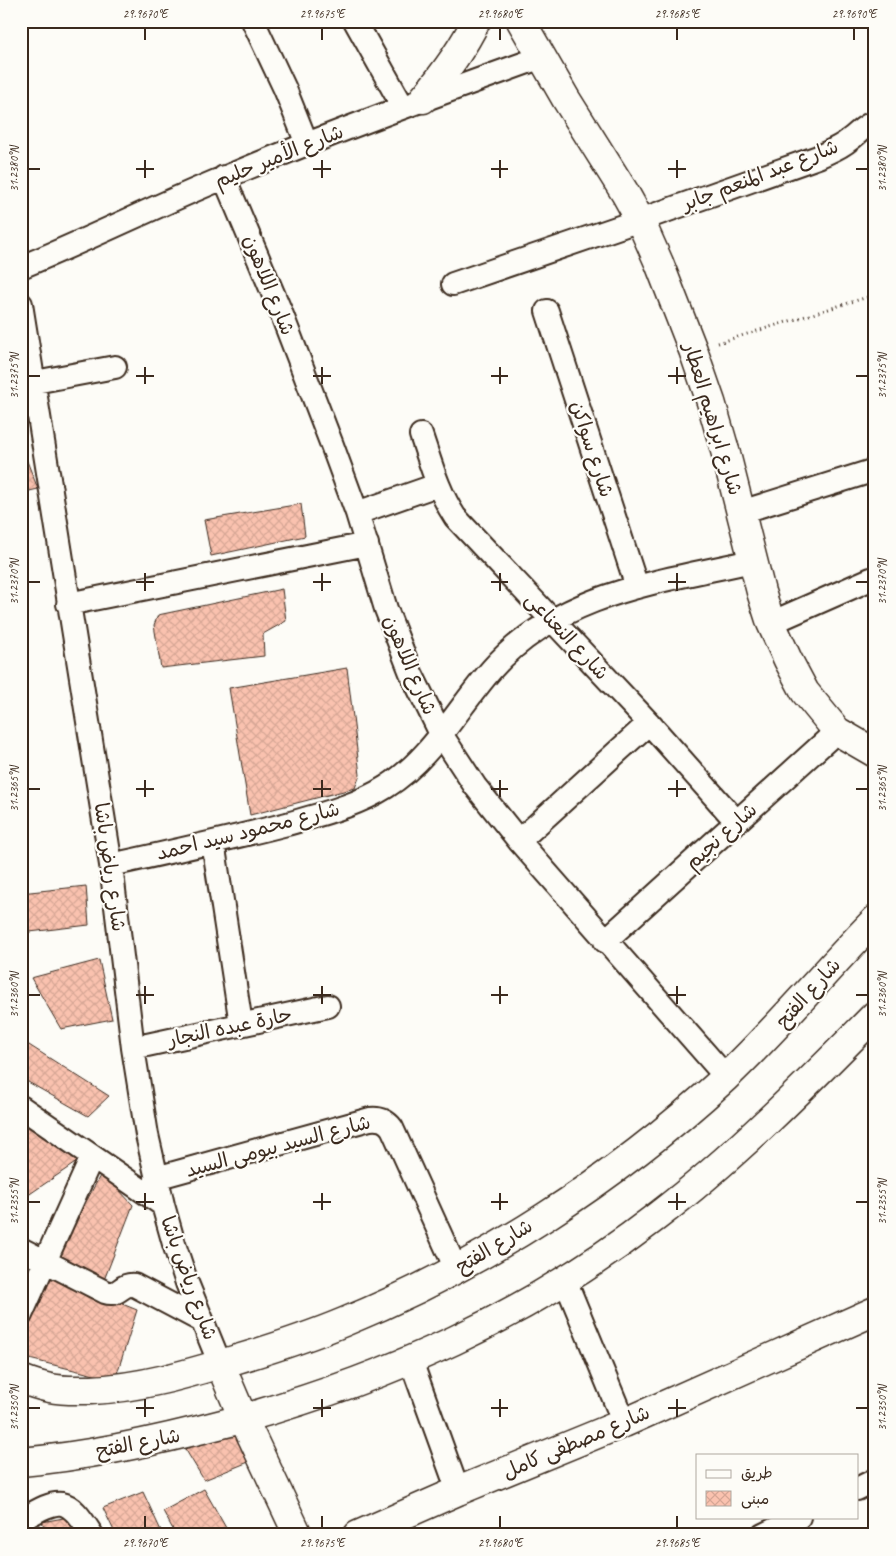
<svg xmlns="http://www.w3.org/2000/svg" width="896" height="1556" font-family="Caveat,'Playpen Sans Arabic',sans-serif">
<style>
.building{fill:url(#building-cross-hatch);stroke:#3b2a1e}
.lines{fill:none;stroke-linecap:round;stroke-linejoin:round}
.street-casing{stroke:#3b2a1e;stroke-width:26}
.secondary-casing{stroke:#3b2a1e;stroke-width:31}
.path{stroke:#3b2a1e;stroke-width:3;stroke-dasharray:1 4;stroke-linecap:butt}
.street{stroke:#fdfcf7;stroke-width:22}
.secondary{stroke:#fdfcf7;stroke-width:28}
.ticks{fill:none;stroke:#3b2a1e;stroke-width:2}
.labels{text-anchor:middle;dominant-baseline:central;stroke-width:4.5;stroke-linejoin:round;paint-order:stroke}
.street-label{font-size:20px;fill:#3b2a1e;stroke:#fdfcf7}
.neatline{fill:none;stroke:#3b2a1e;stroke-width:2}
.ticks-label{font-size:12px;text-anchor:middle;fill:#3b2a1e}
</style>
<defs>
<pattern id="building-cross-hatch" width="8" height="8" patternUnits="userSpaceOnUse" patternTransform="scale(1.25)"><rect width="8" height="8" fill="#fac2af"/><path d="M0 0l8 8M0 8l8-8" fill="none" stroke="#d7a796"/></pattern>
</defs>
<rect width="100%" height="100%" fill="#fdfcf7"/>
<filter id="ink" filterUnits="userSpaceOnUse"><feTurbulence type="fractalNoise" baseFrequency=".02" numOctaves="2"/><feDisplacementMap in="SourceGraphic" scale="10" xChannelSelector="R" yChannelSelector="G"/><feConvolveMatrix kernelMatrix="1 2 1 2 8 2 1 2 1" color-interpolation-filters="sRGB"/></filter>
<g filter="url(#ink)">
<path class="building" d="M21 446 38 489 21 493Z
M301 504 305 536 211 556 204 520Z
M282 589 286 621 263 634 264 656 161 668 154 625 158 615Z
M347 668 360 775 355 788 250 815 229 688Z
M86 886 89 925 21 933V893Z
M99 960 112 1019 61 1029 31 978Z
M21 1040 109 1096 88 1116 21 1078Z
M21 1121 81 1159 21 1200Z
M102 1172 133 1205 104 1280 55 1260Z
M21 1255 34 1261 21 1294Z
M49 1274 137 1310 115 1380 21 1357V1331Z
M235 1423 251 1461 204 1480 181 1442Z
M204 1489 230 1535H176L163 1511Z
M143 1492 163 1535H116L103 1508Z
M74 1516 84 1535H48L42 1522Z"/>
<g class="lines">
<g class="street-casing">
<path id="street" d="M253 21 285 89 307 144
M355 21 403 107
M224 177 280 310 332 445 357 513 386 609 411 673 441 734 475 786 519 841 726 1077
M21 267C90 239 157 205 226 177 330 133 436 95 542 57
M453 284 640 220 818 157C828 152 840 148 849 140 858 134 864 125 875 122
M21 304 111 865 133 1048 147 1135 163 1205 174 1244 187 1283 220 1364
M547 311 637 587
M35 382 115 367
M421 435C431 464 438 491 455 517L649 723 737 822
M741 512 875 470
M357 513 437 485
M68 604 367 544
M771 623 871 579
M519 841 649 723
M213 842 241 1024
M111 865C170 852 229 839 287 824 321 814 356 806 386 787 431 759 457 709 492 669 559 593 659 582 752 561
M605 941 837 731
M133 1048 328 1006
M21 1107 163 1205
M156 1178 370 1119C380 1118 386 1120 392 1128L456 1269
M21 1249 105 1292C121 1297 120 1283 134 1285L202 1321
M565 1280 624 1423
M21 1315 92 1157
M411 1361 458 1491
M857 1489 875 1480
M21 1520C60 1497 67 1495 92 1535
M763 1535 799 1517"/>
</g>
<g class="secondary-casing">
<path id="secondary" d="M521 21 566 99 625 193 640 220 659 263 693 350 711 402 726 454 761 592 771 623 788 660 805 692 837 731 875 753
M423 99C444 74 462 50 476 21
M220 1364 243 1418 298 1535
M21 1379C31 1383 40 1386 50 1388 64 1391 77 1390 91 1390 140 1388 187 1374 234 1360 271 1349 308 1337 344 1322 483 1265 614 1180 725 1078 778 1028 824 972 875 920
M21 1462C92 1456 162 1440 230 1422 387 1379 528 1316 656 1217 735 1157 806 1085 875 1015
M358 1535 458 1491 624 1423 875 1311"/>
</g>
<path class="path" d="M718 343 871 296"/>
<use href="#street" class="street"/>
<use href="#secondary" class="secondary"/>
</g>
</g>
<path class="ticks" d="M145 28V40M322 28V40M500 28V40M677 28V40M854 28V40M145 160V178M322 160V178M500 160V178M677 160V178M28 169H40M136 169H154M313 169H331M491 169H508M668 169H686M856 169H868M145 367V384M322 367V384M500 367V384M677 367V384M28 376H40M136 376H154M313 376H331M491 376H508M668 376H686M856 376H868M145 573V591M322 573V591M500 573V591M677 573V591M28 582H40M136 582H154M313 582H331M491 582H508M668 582H686M856 582H868M145 780V797M322 780V797M500 780V797M677 780V797M28 789H40M136 789H154M313 789H331M491 789H508M668 789H686M856 789H868M145 986V1004M322 986V1004M500 986V1004M677 986V1004M28 995H40M136 995H154M313 995H331M491 995H508M668 995H686M856 995H868M145 1193V1210M322 1193V1210M500 1193V1210M677 1193V1210M28 1202H40M136 1202H154M313 1202H331M491 1202H508M668 1202H686M856 1202H868M145 1399V1417M322 1399V1417M500 1399V1417M677 1399V1417M28 1408H40M136 1408H154M313 1408H331M491 1408H508M668 1408H686M856 1408H868M145 1516V1528M322 1516V1528M500 1516V1528M677 1516V1528"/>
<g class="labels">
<g class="street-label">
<text transform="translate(279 156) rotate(-22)">شارع الأمير حليم</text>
<text transform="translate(760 175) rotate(-21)">شارع عبد المنعم جابر</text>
<text transform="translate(269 285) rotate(68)">شارع اللاهون</text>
<text transform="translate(713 419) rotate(73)">شارع ابراهيم العطار</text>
<text transform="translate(592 449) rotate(72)">شارع سواكن</text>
<text transform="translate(567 636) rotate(47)">شارع النعناعى</text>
<text transform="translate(410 665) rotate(67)">شارع اللاهون</text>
<text transform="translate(248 831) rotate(-14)">شارع محمود سيد احمد</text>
<text transform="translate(721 836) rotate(-42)">شارع نجيم</text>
<text transform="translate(110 867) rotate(82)">شارع رياض باشا</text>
<text transform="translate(808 993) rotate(-48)">شارع الفتح</text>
<text transform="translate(230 1027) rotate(-12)">حارة عبده النجار</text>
<text transform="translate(278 1146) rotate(-15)">شارع السيد بيومى السيد</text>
<text transform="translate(494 1246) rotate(-31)">شارع الفتح</text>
<text transform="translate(189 1278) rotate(70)">شارع رياض باشا</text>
<text transform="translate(576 1442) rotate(-23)">شارع مصطفى كامل</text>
<text transform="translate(138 1443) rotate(-11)">شارع الفتح</text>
</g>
</g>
<rect width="896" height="1556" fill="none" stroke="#fdfcf7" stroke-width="55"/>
<rect x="696" y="1454" width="162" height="65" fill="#fdfcf7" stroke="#afa8a0"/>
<rect x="706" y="1470" width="25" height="8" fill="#fdfcf7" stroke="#afa8a0"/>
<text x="741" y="1478" font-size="15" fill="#3b2a1e">طريق</text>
<rect x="706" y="1491" width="25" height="15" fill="url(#building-cross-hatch)" stroke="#afa8a0"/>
<text x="741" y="1504" font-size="15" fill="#3b2a1e">مبنى</text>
<rect x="28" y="28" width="840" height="1500" class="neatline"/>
<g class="ticks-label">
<text x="145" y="18">29.9670°E</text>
<text x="322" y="18">29.9675°E</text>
<text x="500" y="18">29.9680°E</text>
<text x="677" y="18">29.9685°E</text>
<text x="854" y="18">29.9690°E</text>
<text transform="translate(14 169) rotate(-90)" y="4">31.2380°N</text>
<text transform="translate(882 169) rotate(-90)" y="4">31.2380°N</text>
<text transform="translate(14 376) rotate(-90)" y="4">31.2375°N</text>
<text transform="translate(882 376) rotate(-90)" y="4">31.2375°N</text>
<text transform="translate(14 582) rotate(-90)" y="4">31.2370°N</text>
<text transform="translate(882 582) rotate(-90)" y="4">31.2370°N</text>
<text transform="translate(14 789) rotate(-90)" y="4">31.2365°N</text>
<text transform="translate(882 789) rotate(-90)" y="4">31.2365°N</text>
<text transform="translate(14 995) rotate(-90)" y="4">31.2360°N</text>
<text transform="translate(882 995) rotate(-90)" y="4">31.2360°N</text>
<text transform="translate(14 1202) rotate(-90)" y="4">31.2355°N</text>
<text transform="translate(882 1202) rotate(-90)" y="4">31.2355°N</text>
<text transform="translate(14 1408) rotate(-90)" y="4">31.2350°N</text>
<text transform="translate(882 1408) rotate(-90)" y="4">31.2350°N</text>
<text x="145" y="1547">29.9670°E</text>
<text x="322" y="1547">29.9675°E</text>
<text x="500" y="1547">29.9680°E</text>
<text x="677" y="1547">29.9685°E</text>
</g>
</svg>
